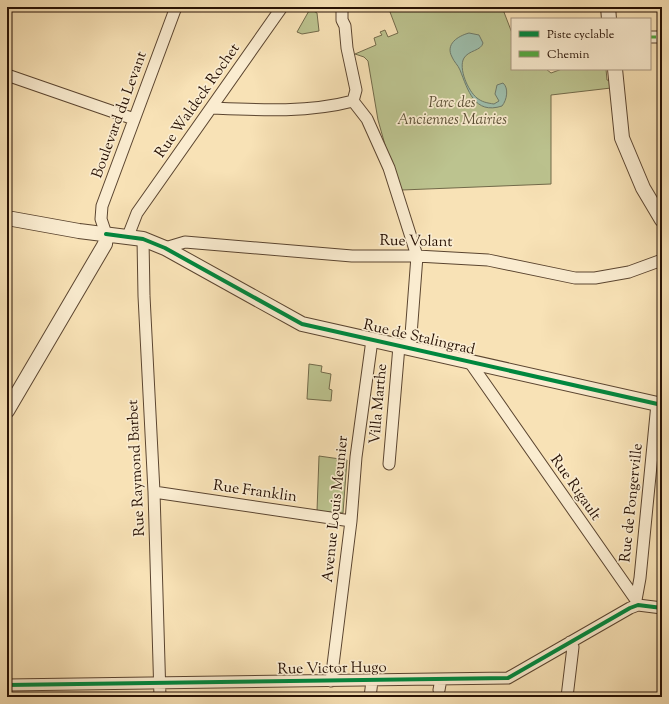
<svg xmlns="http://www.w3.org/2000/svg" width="669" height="704" font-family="'Sorts Mill Goudy',serif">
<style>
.green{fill:#bcc38f;stroke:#726a4a}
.water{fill:#9dbeac;stroke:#6e7969}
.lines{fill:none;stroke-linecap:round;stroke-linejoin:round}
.minor-casing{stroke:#5b4530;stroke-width:13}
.tertiary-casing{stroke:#5b4530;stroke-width:16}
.minor{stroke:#faecd0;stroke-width:11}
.tertiary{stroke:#faecd0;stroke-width:14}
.quiet{stroke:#53a840;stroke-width:3;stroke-dasharray:6 3;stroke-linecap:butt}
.cycleway-casing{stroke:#faecd0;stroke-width:6}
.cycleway{stroke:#00873e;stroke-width:4}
.labels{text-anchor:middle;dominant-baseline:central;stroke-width:3.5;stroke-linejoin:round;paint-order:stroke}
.street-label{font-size:15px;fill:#271104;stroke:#faecd0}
.park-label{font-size:15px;font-style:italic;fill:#5b4f35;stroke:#faecd0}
</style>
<rect width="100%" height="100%" fill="#f8e2b6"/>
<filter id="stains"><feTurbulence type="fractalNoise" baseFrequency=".005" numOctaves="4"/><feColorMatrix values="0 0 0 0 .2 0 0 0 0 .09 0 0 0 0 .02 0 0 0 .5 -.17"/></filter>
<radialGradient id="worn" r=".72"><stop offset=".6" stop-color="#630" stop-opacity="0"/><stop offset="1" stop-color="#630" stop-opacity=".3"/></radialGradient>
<path class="green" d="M403 7H502L512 33V69H546L551 73 562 69H606L607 80 610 81 611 88 551 95V184L402 190 389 159 378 120 368 61 364 57 355 54 376 45 374 38 382 35 380 32 385 30 388 37 398 33 390 12Z
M310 9 317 13 319 31 302 34 297 32Z
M309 364 322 366 321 372 331 374 329 389 332 390 331 401 307 399Z
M319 456 347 460 343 513 317 511Z"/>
<path class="water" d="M469 33 479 35 483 43C481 51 469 50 464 58 458 68 468 91 477 98 482 102 487 103 494 104L499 101 495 94 497 85 503 83C509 88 507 100 502 106 474 115 468 90 460 70 458 65 454 62 452 57 445 44 458 36 469 33Z"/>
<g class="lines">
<g class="minor-casing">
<path id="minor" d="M342 7V20L345 26 347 48 356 90 353 101 367 119 389 168 417 256 410 348
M650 37H662
M7 75 134 119
M211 108C257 110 308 113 353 101
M106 234 101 219 102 206 176 7
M128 236 137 213 282 7
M143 239 144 296 154 492 160 697
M165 248 185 242 352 256H417L488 260 575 278H595L629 272 662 260
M469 361 636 600
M389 464 399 346
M154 492 351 521
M637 603 636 600 640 578 657 404
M331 681 351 521 356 457 372 340
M7 685 508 678 630 608 638 605 662 608
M439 690 441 679
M370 697 372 681
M567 697 573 647 570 642"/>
</g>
<g class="tertiary-casing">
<path id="tertiary" d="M608 7 609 19
M615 69 622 138 643 188 662 220
M7 218 79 231 143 239 165 248 302 324 662 405
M7 411 105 244 106 234"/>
</g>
<use href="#minor" class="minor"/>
<use href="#tertiary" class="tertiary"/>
<path class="quiet" d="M650 37H662"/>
<g class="cycleway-casing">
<path id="cycleway" d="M106 234 143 239 165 248 302 324 662 405
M7 685 508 678 630 608 638 605 662 608"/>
</g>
<use href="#cycleway" class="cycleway"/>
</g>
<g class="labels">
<g class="street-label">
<text transform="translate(198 101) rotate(-55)">Rue Waldeck Rochet</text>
<text transform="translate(120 115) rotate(-70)">Boulevard du Levant</text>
<text transform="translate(416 242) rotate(1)">Rue Volant</text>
<text transform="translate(419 338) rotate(13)">Rue de Stalingrad</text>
<text transform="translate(379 404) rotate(-85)">Villa Marthe</text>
<text transform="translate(137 468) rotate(-93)">Rue Raymond Barbet</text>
<text transform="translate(575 488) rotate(55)">Rue Rigault</text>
<text transform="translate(255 492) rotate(8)">Rue Franklin</text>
<text transform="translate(632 503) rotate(-84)">Rue de Pongerville</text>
<text transform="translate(336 509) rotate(-84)">Avenue Louis Meunier</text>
<text transform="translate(332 669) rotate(-1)">Rue Victor Hugo</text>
</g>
<g class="park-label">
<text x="452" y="103">Parc des<tspan x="452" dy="17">Anciennes Mairies</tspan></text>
</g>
</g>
<rect width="669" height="704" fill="none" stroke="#f8e2b6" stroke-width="24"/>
<rect x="8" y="8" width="653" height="688" fill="none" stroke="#271104" stroke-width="2"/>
<rect x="12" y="12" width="645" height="680" fill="none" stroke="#271104"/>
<rect x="511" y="18" width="140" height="52" fill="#faecd0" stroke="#a6947e"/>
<rect x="519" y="31" width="20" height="6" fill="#00873e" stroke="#a6947e"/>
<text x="547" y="38" font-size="12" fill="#271104">Piste cyclable</text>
<rect x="519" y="51" width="20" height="6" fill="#53a840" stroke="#a6947e"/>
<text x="547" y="58" font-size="12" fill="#271104">Chemin</text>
<rect width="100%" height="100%" filter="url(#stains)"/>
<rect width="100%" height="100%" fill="url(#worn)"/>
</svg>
